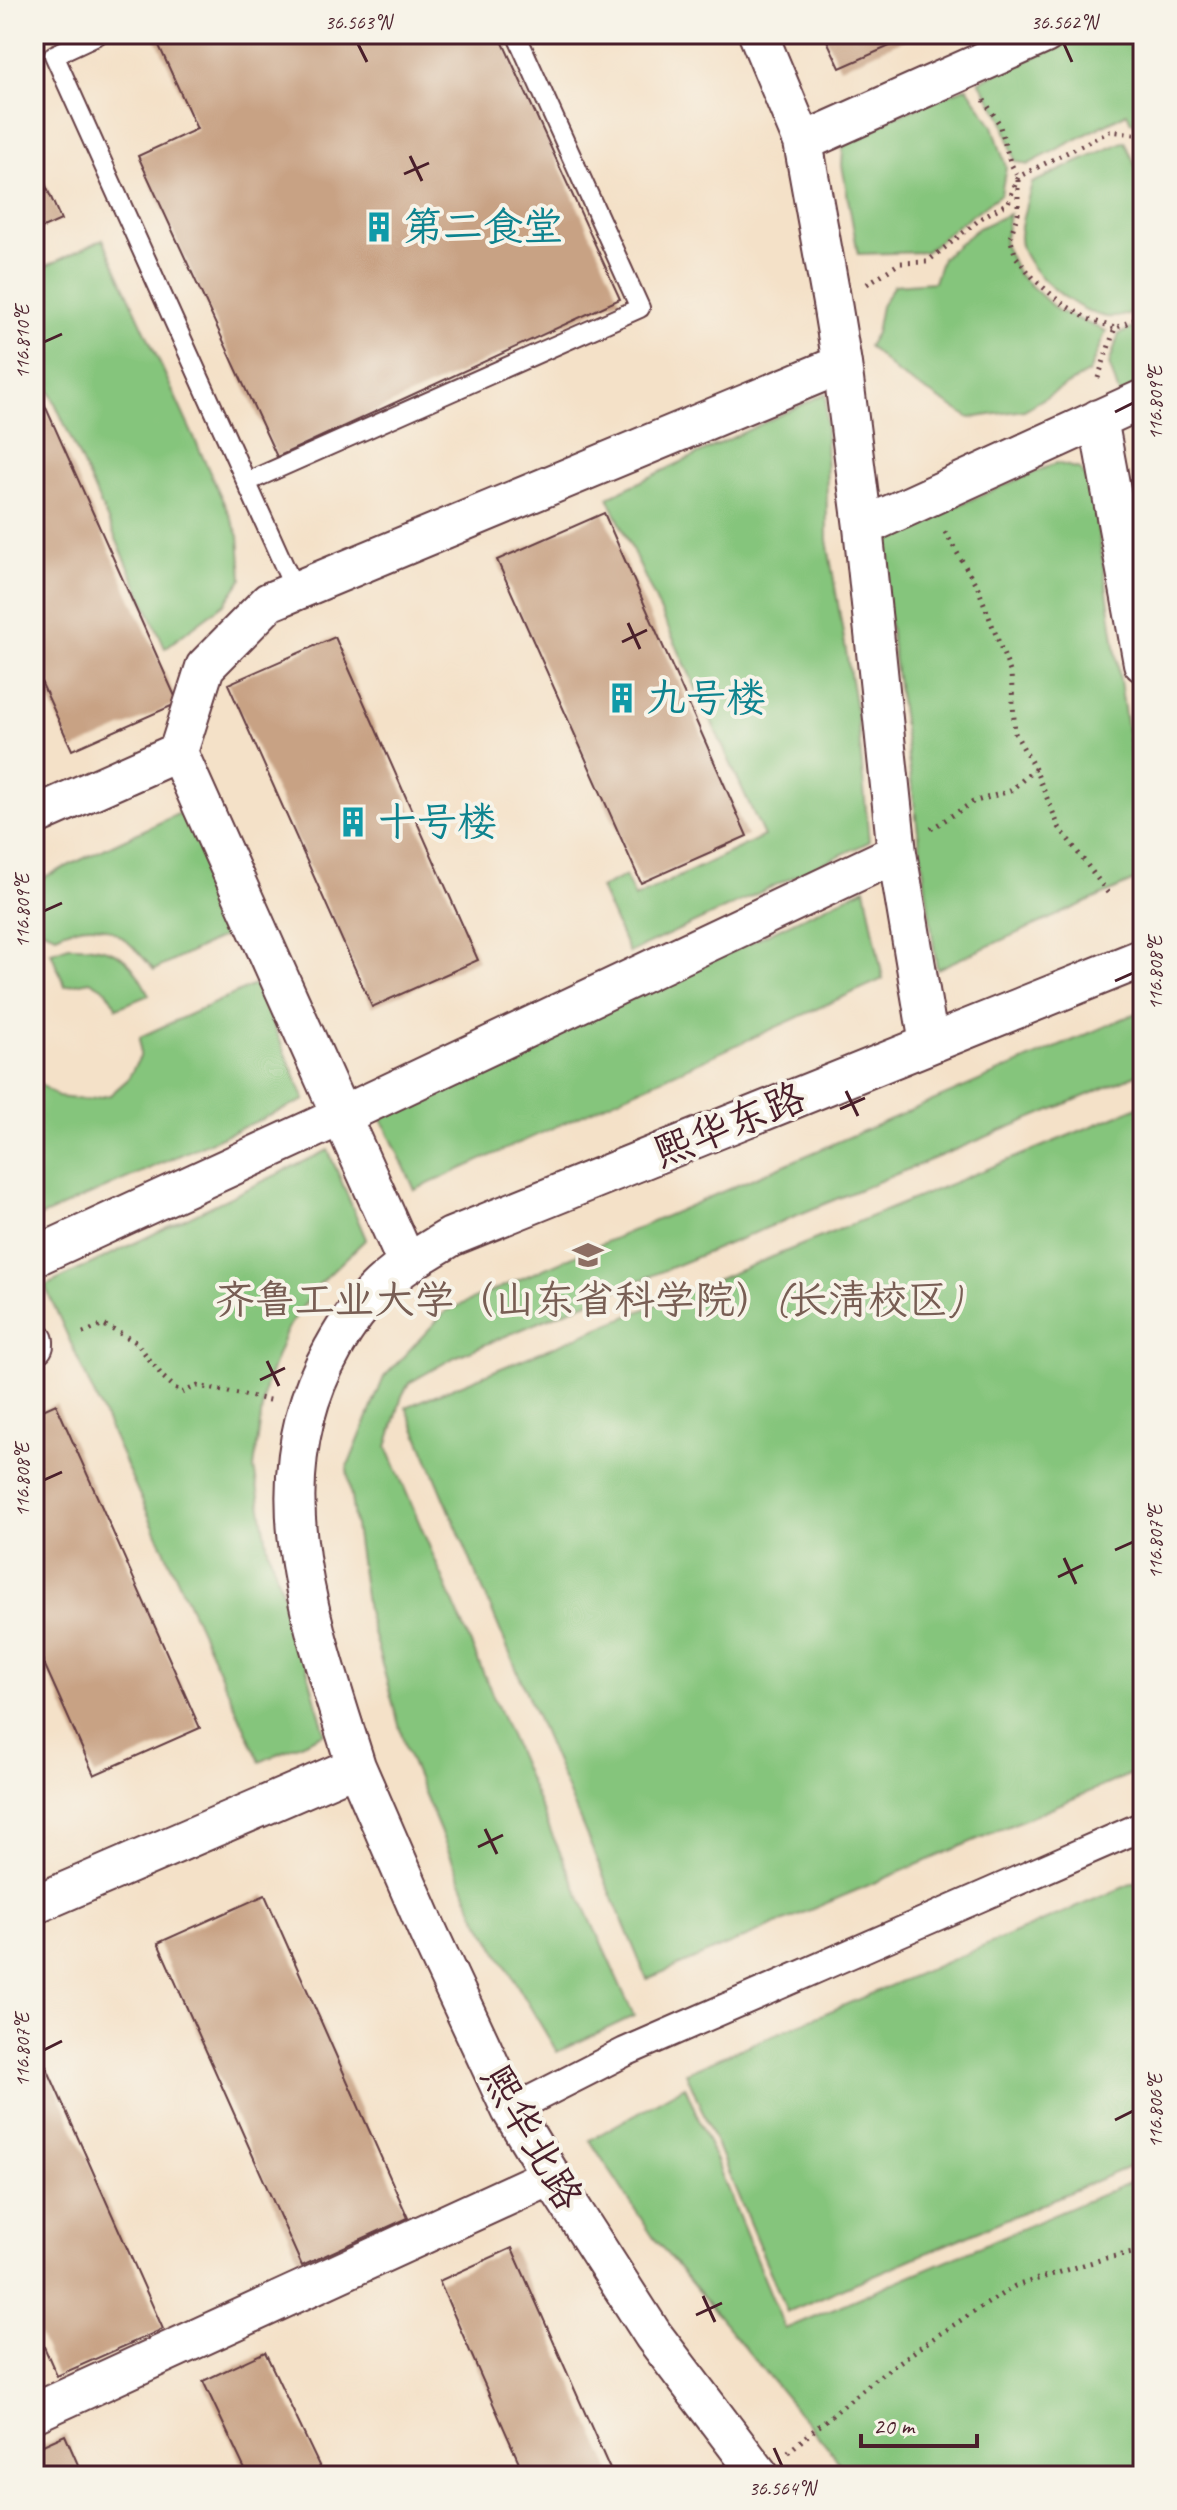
<svg xmlns="http://www.w3.org/2000/svg" width="1177" height="2510" font-family="Caveat,'LXGW WenKai TC',sans-serif">
<style>
.green{fill:#85c57c;stroke:#687254;stroke-width:2}
.building{fill:#c8a284}
.lines{fill:none;stroke-linecap:round;stroke-linejoin:round}
.service-casing{stroke:#643c43;stroke-width:22}
.pedestrian-casing{stroke:#643c43;stroke-width:32}
.minor-casing{stroke:#643c43;stroke-width:42}
.path{stroke:#643c43;stroke-width:5;stroke-dasharray:2 6;stroke-linecap:butt}
.service{stroke:#fff;stroke-width:18}
.pedestrian{stroke:#fff;stroke-width:28}
.minor{stroke:#fff;stroke-width:38}
.ticks{fill:none;stroke:#4a1f2b;stroke-width:3}
.labels{text-anchor:middle;dominant-baseline:central;stroke-width:8;stroke-linejoin:round;paint-order:stroke}
.culture-label{font-size:40px;fill:#0d838f;stroke:#f7f3e8;text-anchor:start}
.street-label{font-size:40px;fill:#4a1f2b;stroke:#f7f3e8}
.education-label{font-size:40px;fill:#785e54;stroke:#f7f3e8}
.neatline{fill:none;stroke:#4a1f2b;stroke-width:3}
.ticks-label{font-size:20px;text-anchor:middle;fill:#4a1f2b}
</style>
<rect width="100%" height="100%" fill="#f7f3e8"/>
<filter id="ink" filterUnits="userSpaceOnUse"><feTurbulence type="fractalNoise" baseFrequency=".0125" numOctaves="2"/><feDisplacementMap in="SourceGraphic" scale="16" xChannelSelector="R" yChannelSelector="G"/><feConvolveMatrix kernelMatrix="1 2 1 2 8 2 1 2 1" color-interpolation-filters="sRGB"/></filter>
<filter id="wash" filterUnits="userSpaceOnUse"><feTurbulence type="fractalNoise" baseFrequency=".006" numOctaves="4" result="noise"/><feDisplacementMap in="SourceGraphic" scale="32" xChannelSelector="R" yChannelSelector="G"/><feGaussianBlur stdDeviation="1.8" result="paint"/><feColorMatrix in="noise" values="0 0 0 0 0 0 0 0 0 0 0 0 0 0 0 0 0 1.4 0 .05"/><feComposite in="paint" operator="in"/></filter>
<g filter="url(#wash)">
<rect width="100%" height="100%" fill="#f4e1c8"/>
<path class="green" d="M1086 34H1143V123L1131 122 1127 113 1027 165 1015 161 1002 118 979 81Z
M967 87 993 126 1006 167 1001 194 954 228 925 252 858 254 842 165 844 137Z
M1125 141 1141 179H1143V307C1130 314 1116 320 1102 316 1074 310 1020 268 1020 238 1020 221 1028 200 1032 183Z
M1009 214 1004 244 1018 274 1058 311 1106 331 1089 372 1024 410 970 418 897 373 868 346 876 333 881 306 894 285 934 282 942 258 978 228Z
M103 239 239 536 242 579 225 603 165 648 34 356V272Z
M1143 324V390L1121 400 1109 364 1119 334Z
M826 393 827 540 857 715 869 842 629 953 600 888 625 876 635 898 764 836 608 497Z
M1056 463 1080 469 1092 487 1143 840V877L937 969 878 540Z
M184 811 237 930 154 970C125 936 104 912 56 935L40 929 34 932V882Z
M865 888 883 979 415 1190 381 1117Z
M69 946C115 945 129 955 149 995L117 1008 107 991 90 981 65 986 51 952Z
M256 984 305 1100 35 1219 34 1079 58 1097 87 1100 110 1095 127 1080 140 1057V1037Z
M1143 1010V1072L455 1357 409 1383 402 1396 387 1447 554 1839 634 2016 557 2052 475 1914 406 1750 367 1611 347 1469 384 1377 446 1311Z
M1143 1105V1769L647 1979 406 1407Z
M328 1150 366 1239 319 1284 287 1329 265 1387 254 1468 268 1549 303 1655 325 1733 260 1762 45 1286Z
M1143 1879V2161L787 2312 686 2072Z
M685 2086 785 2329 1143 2177V2476H851L653 2237 590 2140Z"/>
<g id="blocks">
<path class="building" d="M166 34H499L620 299 277 457 138 156 197 129 156 39Z
M824 34H917L840 68Z
M34 159 61 220 34 232Z
M34 381 178 703 72 750 34 666Z
M604 513 747 836 641 883 497 560Z
M335 637 478 960 372 1007 228 684Z
M56 1404 200 1728 94 1775 34 1641V1414Z
M265 1895 408 2218 302 2266 158 1943Z
M34 2039 163 2329 57 2376 34 2324Z
M512 2248 613 2476H525L439 2281Z
M265 2352 324 2476H248L203 2381Z
M65 2435 83 2476H34V2449Z"/>
</g>
</g>
<g filter="url(#ink)">
<use href="#blocks" fill-opacity="0" stroke="#643c43" stroke-width="2"/>
<g class="lines">
<g class="service-casing">
<path id="service" d="M99 34 54 55 295 590
M247 482 640 308 516 34"/>
</g>
<g class="pedestrian-casing">
<path id="pedestrian" d="M511 2110 625 2052 1143 1826"/>
</g>
<g class="minor-casing">
<path id="minor" d="M758 34 803 142 832 303 842 364 863 527 897 853 929 1044
M803 142 1045 34
M1098 419 1143 663
M863 527 1143 399
M178 752 407 1263
M34 816 178 752 205 667 269 602 842 364
M34 1257 343 1115 897 853
M34 1341V1345
M356 1766 429 1934 511 2110 551 2176 653 2335 760 2476
M34 1905 356 1766C314 1630 256 1483 333 1349 345 1327 362 1303 380 1286 402 1266 426 1252 451 1237L1143 958
M34 2413 551 2176"/>
</g>
<path class="path" d="M984 100 999 123 1010 162 1018 177V213L1010 238 1016 257 1035 280 1060 302 1088 319 1115 328
M867 284 900 263 927 262 984 216 1008 203 1018 177 1110 131 1143 135
M1098 378 1115 328 1143 316
M945 532 978 588 1011 674 1015 733 1035 769 1059 827 1108 893
M931 829 973 802 1010 791 1035 769
M83 1333 104 1325 136 1342 163 1377 181 1393 198 1386 274 1401
M788 2452 874 2380 939 2334 1015 2286 1106 2258 1143 2251"/>
<use href="#service" class="service"/>
<use href="#pedestrian" class="pedestrian"/>
<use href="#minor" class="minor"/>
</g>
</g>
<path class="ticks" d="M358 44 367 62M1064 44 1072 62M410 156 422 181M404 174 429 163M44 342 62 334M1115 412 1133 403M628 623 640 649M622 642 647 630M44 911 62 903M1115 981 1133 973M846 1091 858 1116M840 1109 865 1098M267 1361 279 1386M260 1380 285 1368M44 1480 62 1472M1115 1550 1133 1542M1064 1558 1076 1584M1058 1577 1083 1565M485 1829 497 1854M478 1847 503 1835M44 2050 62 2041M1115 2120 1133 2111M703 2296 715 2322M696 2315 722 2303M774 2448 782 2466"/>
<defs>
<g id="building-bare" transform="scale(2.4)"><path d="M-4-6H4V6H1V3H-1V6H-4ZM-2.5-4.3h1.7v1.8h-1.7ZM.8-4.3h1.7v1.8H.8ZM-2.5-1h1.7V.8h-1.7ZM.8-1h1.7V.8H.8Z" fill="#0f9aa8" stroke="#f7f3e8" stroke-width="2.5" paint-order="stroke"/></g>
<g id="university-bare" transform="scale(2.4)"><path d="M0-5L7-2L0 1L-7-2ZM-4 1L0 2.5L4 1V4Q0 6-4 4Z" fill="#8d6e63" stroke="#f7f3e8" stroke-width="2.5" paint-order="stroke"/></g>
</defs>
<g fill-rule="evenodd">
<use href="#building-bare" x="379" y="227"/>
<use href="#building-bare" x="622" y="698"/>
<use href="#building-bare" x="353" y="822"/>
<use href="#university-bare" x="588" y="1255"/>
</g>
<g class="labels">
<g class="culture-label">
<text x="403" y="227">第二食堂</text>
<text x="646" y="698">九号楼</text>
<text x="377" y="822">十号楼</text>
</g>
<g class="street-label">
<text transform="translate(729 1125) rotate(-22)">熙华东路</text>
<text transform="translate(532 2137) rotate(60)">熙华北路</text>
</g>
<g class="education-label">
<text x="588" y="1300">齐鲁工业大学（山东省科学院）(长清校区)</text>
</g>
</g>
<rect width="1177" height="2510" fill="none" stroke="#f7f3e8" stroke-width="88"/>
<path d="M861 2434v12h116v-12" fill="none" stroke="#4a1f2b" stroke-width="4"/>
<text x="873" y="2434" font-size="24" fill="#4a1f2b" stroke="#f7f3e8" stroke-width="6" paint-order="stroke">20 m</text>
<rect x="44" y="44" width="1089" height="2422" class="neatline"/>
<g class="ticks-label">
<text x="358" y="29">36.563°N</text>
<text x="1064" y="29">36.562°N</text>
<text transform="translate(22 342) rotate(-90)" y="7">116.810°E</text>
<text transform="translate(1155 403) rotate(-90)" y="7">116.809°E</text>
<text transform="translate(22 911) rotate(-90)" y="7">116.809°E</text>
<text transform="translate(1155 973) rotate(-90)" y="7">116.808°E</text>
<text transform="translate(22 1480) rotate(-90)" y="7">116.808°E</text>
<text transform="translate(1155 1542) rotate(-90)" y="7">116.807°E</text>
<text transform="translate(22 2050) rotate(-90)" y="7">116.807°E</text>
<text transform="translate(1155 2111) rotate(-90)" y="7">116.806°E</text>
<text x="782" y="2495">36.564°N</text>
</g>
</svg>
